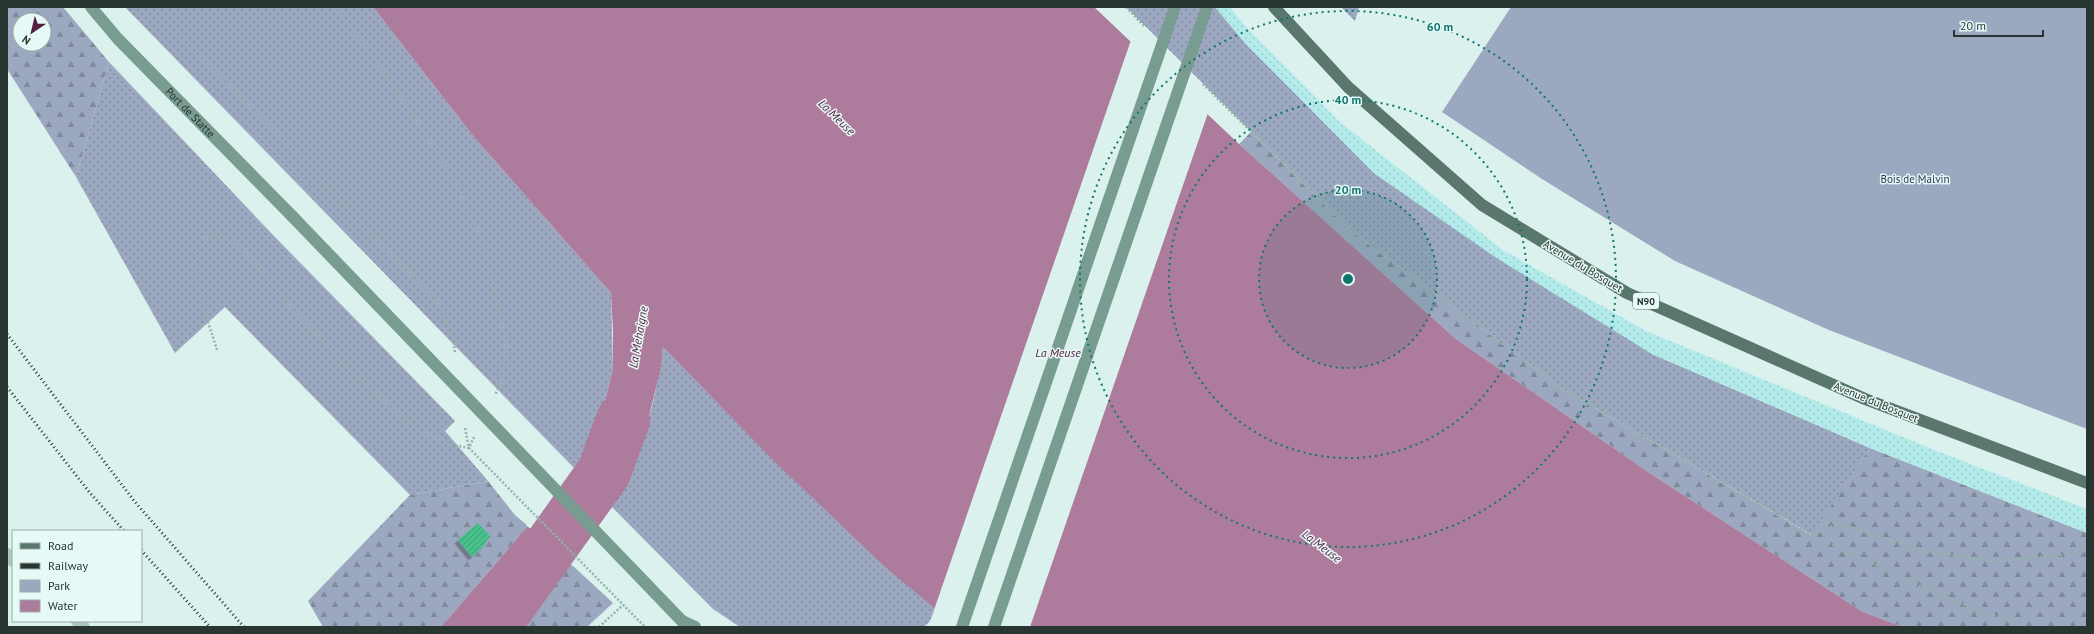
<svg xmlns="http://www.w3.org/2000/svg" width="2094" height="634" font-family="'PT Sans',sans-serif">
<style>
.grass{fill:url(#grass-dots)}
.forest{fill:url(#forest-firs);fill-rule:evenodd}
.sand{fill:url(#sand-dots)}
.park{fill:#9ca8bf}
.water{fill:#ad7b9b}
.pier{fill:#dbf1ed}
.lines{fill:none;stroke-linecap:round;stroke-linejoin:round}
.river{stroke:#ad7b9b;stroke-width:54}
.building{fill:url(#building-hatch);filter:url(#shadow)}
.path{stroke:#92b4ac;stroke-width:2.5;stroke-dasharray:2 2;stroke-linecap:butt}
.lane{stroke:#a8c8c1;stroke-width:12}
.secondary{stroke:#799c91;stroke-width:12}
.primary{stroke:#59776d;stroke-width:12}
.rail{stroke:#283530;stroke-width:3;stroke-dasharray:1 3;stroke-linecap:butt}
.secondary-bridge{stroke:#799c91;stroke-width:12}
.ring{fill:none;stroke:#0f766e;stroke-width:2;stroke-dasharray:2 4}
.labels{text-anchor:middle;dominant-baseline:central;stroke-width:3;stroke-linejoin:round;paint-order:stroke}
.shield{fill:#e7f9f6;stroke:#61706b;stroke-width:1}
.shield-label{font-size:10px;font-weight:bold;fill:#283530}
.street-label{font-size:11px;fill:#283530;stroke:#e7f9f6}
.park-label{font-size:11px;fill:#2c3853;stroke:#e7f9f6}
.water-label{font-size:12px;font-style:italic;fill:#551f40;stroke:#e7f9f6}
.centre{fill:#0f766e;stroke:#e7f9f6;stroke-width:2}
.ring-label{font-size:12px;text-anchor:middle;font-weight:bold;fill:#0f766e;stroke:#e7f9f6;stroke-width:3;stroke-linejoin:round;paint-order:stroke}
</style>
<defs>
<pattern id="grass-dots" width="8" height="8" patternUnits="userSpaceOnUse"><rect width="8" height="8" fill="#9ca8bf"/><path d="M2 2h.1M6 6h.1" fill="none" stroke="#7f8a9c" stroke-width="1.8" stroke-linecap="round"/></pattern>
<pattern id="forest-firs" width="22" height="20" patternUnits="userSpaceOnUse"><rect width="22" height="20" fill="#9ca8bf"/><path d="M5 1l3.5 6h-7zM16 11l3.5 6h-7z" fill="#7f8a9c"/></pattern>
<pattern id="sand-dots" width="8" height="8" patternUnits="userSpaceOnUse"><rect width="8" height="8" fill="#b3ebea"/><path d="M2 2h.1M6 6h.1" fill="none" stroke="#9acac9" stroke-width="1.8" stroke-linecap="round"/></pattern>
<pattern id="building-hatch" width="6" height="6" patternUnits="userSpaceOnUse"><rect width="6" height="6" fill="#49c18c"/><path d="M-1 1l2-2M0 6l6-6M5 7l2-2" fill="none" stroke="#3d9e73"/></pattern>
<filter id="shadow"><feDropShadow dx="-3.5" dy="3.5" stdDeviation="0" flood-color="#0004"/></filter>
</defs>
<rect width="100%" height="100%" fill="#dbf1ed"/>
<path class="grass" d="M125 7H373L474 137 611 293 613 368 601 419 576 470Z
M1126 7H1215L1245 43 1375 174 1652 354 1870 448 1812 535 1566 391 1351 231Z
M1341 7H1359L1355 21Z
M109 62 274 236 455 421 445 431 488 481 410 495 225 307 175 353 76 177Z
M663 347C751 437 838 527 935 608L930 621 924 627H740L713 609 609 504C616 490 625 477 632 463 649 427 658 386 663 347Z"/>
<path class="forest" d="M7 7H63L109 62 76 177 7 69ZM20 20H44V44H20Z
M1251 132 1351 231 1566 391 1811 535 1870 448 2087 533V627H1903L1863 612 1648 472 1456 339 1239 144Z
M488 481 515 515 528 526 441 627H323L308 601 410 495Z
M571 564 613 603 587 627H519Z"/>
<path class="sand" d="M1215 7H1230L1248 29 1341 123 1503 250 1646 331 1937 451 2087 509V533L1870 448 1652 354 1498 259 1375 174 1245 43Z"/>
<path class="park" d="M1511 7H2087V429L1829 330 1675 261 1542 179 1442 112Z"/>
<path class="water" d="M373 7H1094L1239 144 1456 339 1648 472 1863 612 1903 627H957L884 566 776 463 663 347 660 372 647 424 632 464 609 504 576 470 601 419 613 368V331L611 293 474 137Z
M528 526 571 564 519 627H441Z"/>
<path class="pier" d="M1131 40 1208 113 1030 627H954L934 610Z
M574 468 609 504 610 505H607L574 471Z
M526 525H529L573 563V566Z"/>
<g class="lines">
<path class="river" d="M485 627 508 606 604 472 623 420"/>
</g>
<path class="building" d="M478 523 491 537 488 538 485 545 472 557 458 540Z"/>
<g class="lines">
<path class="path" d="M155 7 440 305 453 339 455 353
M336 7 401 97 453 178 483 242 506 343 503 379 495 395
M1126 7 1145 27
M1203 84 1351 231 1566 391 1812 535 1932 592 2023 627
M217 350C209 322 178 249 214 233L230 240 246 253 288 303 352 372 417 429 448 444 469 448 474 437
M465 428 469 448 645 627
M1812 535 1840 523 1921 551 1997 561 2072 554 2087 543
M599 627 623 605"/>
<path class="lane" d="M7 554 13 561
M77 621 84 627"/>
<g class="secondary">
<path id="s1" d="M91 7 118 39 292 216"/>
<path d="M682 621 695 627"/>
</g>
<path class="primary" d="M1274 7 1348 87 1482 205 1627 293 1865 399 2087 483"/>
<path class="rail" d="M7 334 135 502 244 627
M7 387 90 493 124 531
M141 550 210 627"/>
<path class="secondary-bridge" d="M292 216 682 621
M962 627 1175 7
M994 627 1207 7"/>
</g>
<circle cx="1348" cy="279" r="89" fill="#0f766e" fill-opacity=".12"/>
<g class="ring">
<circle cx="1348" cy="279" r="89"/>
<circle cx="1348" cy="279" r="179"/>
<circle cx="1348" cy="279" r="268"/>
</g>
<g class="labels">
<rect class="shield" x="1633" y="293" width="26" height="16" rx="3"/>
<g class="shield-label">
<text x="1646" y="301">N90</text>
</g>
<g class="street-label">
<text stroke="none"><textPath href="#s1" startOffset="145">Port de Statte</textPath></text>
<text transform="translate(1583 266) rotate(31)">Avenue du Bosquet</text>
<text transform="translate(1876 402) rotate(22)">Avenue du Bosquet</text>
</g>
<g class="park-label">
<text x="1915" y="179">Bois de Malvin</text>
</g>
<g class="water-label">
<text transform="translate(837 117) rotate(44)">La Meuse</text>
<text transform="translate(638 337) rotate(-80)">La Mehaigne</text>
<text x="1058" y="352">La Meuse</text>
<text transform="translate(1322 546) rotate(37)">La Meuse</text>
</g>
</g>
<circle cx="1348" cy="279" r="6" class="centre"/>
<g class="ring-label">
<text x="1440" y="31">60 m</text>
<text x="1348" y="104">40 m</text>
<text x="1348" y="194">20 m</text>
</g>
<rect width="2094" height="634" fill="none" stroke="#283530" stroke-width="16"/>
<rect x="12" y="530" width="130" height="92" fill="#e7f9f6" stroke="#9baba7"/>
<rect x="20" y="543" width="20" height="6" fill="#59776d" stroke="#9baba7"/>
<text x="48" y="550" font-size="12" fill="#283530">Road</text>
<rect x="20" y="563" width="20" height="6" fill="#283530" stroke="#9baba7"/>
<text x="48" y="570" font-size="12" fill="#283530">Railway</text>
<rect x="20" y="580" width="20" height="12" fill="#9ca8bf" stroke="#9baba7"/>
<text x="48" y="590" font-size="12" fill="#283530">Park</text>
<rect x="20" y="600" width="20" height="12" fill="#ad7b9b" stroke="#9baba7"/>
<text x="48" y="610" font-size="12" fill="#283530">Water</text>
<g transform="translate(32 32) rotate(215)"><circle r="19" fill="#e7f9f6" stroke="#9baba7"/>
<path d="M0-3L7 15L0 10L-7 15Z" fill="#551f40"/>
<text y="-6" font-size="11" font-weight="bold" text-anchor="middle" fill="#283530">N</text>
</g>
<path d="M1954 30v6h89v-6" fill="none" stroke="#283530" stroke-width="2"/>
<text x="1960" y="30" font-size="12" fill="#283530" stroke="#e7f9f6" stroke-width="3" paint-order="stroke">20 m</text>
</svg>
